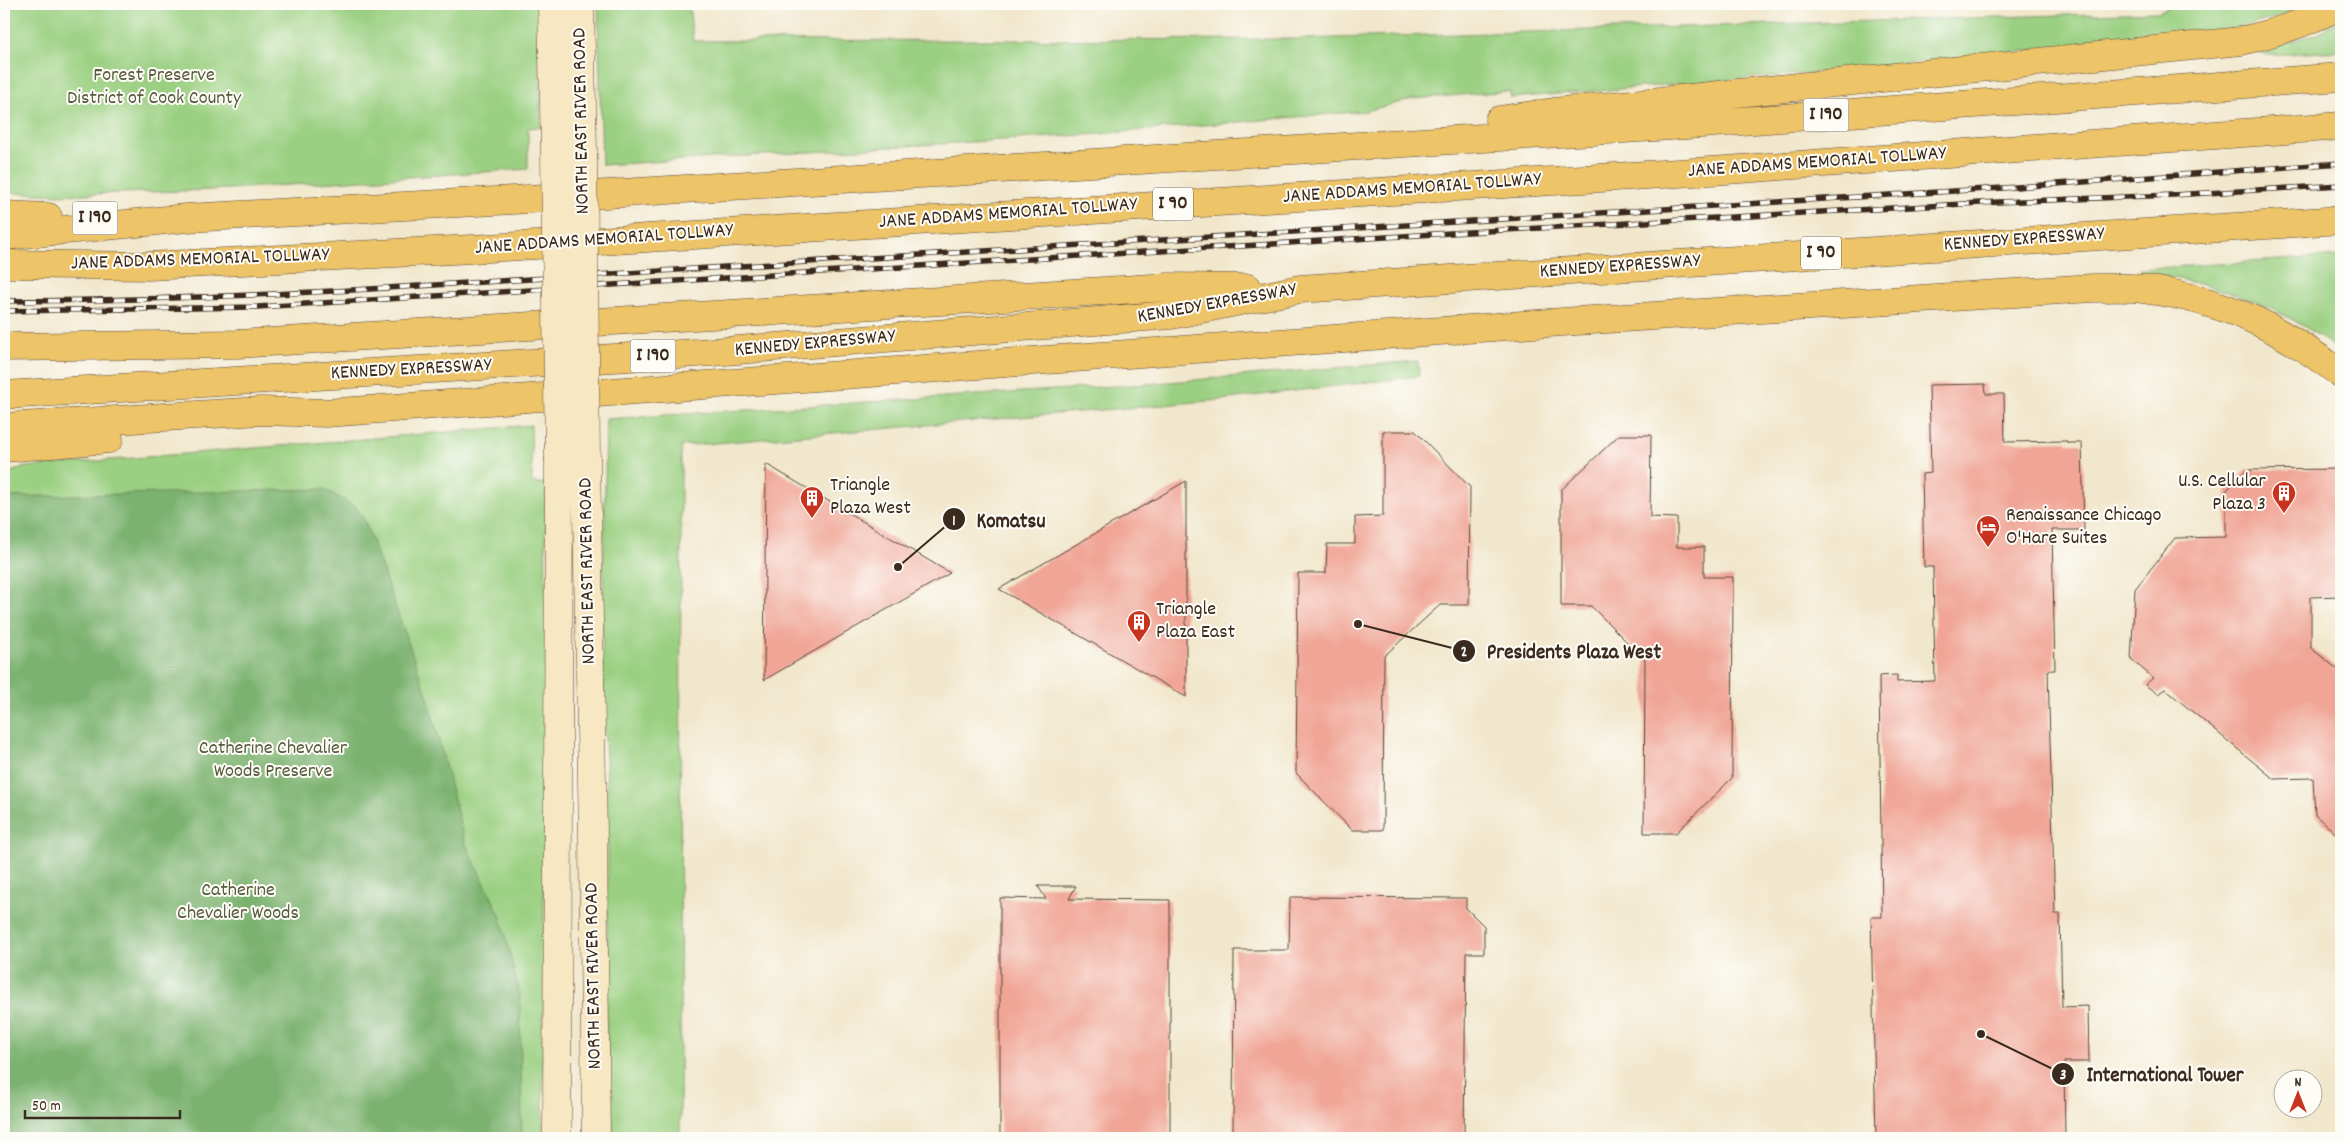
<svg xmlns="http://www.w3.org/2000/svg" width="2345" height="1142" font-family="Dekko,sans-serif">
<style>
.green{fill:#9bd082;stroke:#6b7d50}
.forest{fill:#7cb270;stroke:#5c6e47}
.building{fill:#f0a596}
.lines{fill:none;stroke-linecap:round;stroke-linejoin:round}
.secondary-casing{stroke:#564638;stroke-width:29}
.motorway-casing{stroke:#564638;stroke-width:29}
.secondary{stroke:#f8e7c3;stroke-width:28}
.motorway{stroke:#eec469;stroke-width:28}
.rail-casing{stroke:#3b2a1e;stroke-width:5.5}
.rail{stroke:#fdfcf7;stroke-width:4;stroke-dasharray:11;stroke-linecap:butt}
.secondary-bridge-casing{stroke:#564638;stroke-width:29;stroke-linecap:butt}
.secondary-bridge{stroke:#f8e7c3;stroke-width:28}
.labels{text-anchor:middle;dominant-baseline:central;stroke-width:4;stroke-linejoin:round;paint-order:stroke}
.shield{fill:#fdfcf7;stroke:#75695f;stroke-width:1}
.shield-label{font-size:19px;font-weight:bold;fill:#3b2a1e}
.park-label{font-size:20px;fill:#585c3c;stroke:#fdfcf7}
.street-label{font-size:20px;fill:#3b2a1e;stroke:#fdfcf7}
.poi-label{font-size:20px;fill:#3b2a1e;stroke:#fdfcf7;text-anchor:start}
.leader{fill:none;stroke:#3b2a1e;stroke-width:2}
.callout-dot{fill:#3b2a1e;stroke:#fdfcf7;stroke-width:2}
.mark-label{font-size:15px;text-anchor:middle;font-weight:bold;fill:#fff}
.callout-label{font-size:21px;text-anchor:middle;font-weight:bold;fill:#3b2a1e;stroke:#fdfcf7;stroke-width:4;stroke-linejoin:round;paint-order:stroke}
</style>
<rect width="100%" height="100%" fill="#fdfcf7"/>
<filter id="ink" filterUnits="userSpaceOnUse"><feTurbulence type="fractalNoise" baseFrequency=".02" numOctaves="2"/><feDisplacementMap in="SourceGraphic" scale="10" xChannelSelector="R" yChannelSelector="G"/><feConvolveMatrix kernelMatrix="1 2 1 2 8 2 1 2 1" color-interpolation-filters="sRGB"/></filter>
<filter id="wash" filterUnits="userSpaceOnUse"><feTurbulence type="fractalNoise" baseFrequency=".0096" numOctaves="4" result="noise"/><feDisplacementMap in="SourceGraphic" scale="20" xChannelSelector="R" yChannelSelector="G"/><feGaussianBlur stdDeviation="1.12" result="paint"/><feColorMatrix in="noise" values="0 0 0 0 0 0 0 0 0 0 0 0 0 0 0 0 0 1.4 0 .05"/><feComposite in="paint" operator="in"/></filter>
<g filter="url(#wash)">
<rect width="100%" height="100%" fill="#f1e7cc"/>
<path class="green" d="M4 4H539L541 127 528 128V169L213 190 58 195 4 192Z
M598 4H689L693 41 1303 39 2158 12 2175 4H2312L2272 19 2227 30 1812 73 1511 98 1509 91 1413 99 1366 111 1099 134 602 165Z
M2341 20V51L2268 55 2258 52 2317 33Z
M2341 256V353C2285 305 2213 284 2141 272L2140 269Z
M1418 361 1419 376 1220 400 681 446 680 1138H606L608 809 602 665 606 419 1146 384Z
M531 425 532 483H546L543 1138H4V474L26 467Z"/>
<path class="forest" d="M324 489 356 507 365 521 428 698 465 843 501 917 520 995 522 1138H4V497Z"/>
<g id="blocks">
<path class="building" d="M1985 384 1986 394H2004L2005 442 2067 441V443H2082L2084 530H2052L2055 670H2048L2055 914H2060L2062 1007 2088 1006 2089 1062H2064L2065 1138H1876L1871 917H1882L1879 676 1897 675V682L1935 681 1933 567H1924L1922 474 1931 473 1929 385Z
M1383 431H1415L1470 487 1469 605H1440L1384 656 1383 830H1352L1296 773 1298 573H1326L1327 544H1355V517L1383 516Z
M1619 435H1651L1650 517 1677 518V547H1704V577H1733L1732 778 1676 833H1644L1645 660 1591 606H1561V490Z
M766 464 950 573 764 680Z
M2341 469V596L2311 597V648L2341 672V838L2315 815 2313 778 2274 779 2165 689 2158 694 2145 685 2153 678 2131 659 2135 589 2175 538 2226 537V491L2246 470Z
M1186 481V697L999 589Z
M1038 886H1076L1069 899 1170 900V1138H1000V898L1046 899Z
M1290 897 1466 898V908L1484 926V953H1466L1464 1138H1233L1234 950H1289Z"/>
</g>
</g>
<g filter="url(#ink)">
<use href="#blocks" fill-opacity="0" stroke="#564638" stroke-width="1"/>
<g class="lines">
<g class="secondary-casing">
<path id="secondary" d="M552 4 555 155
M580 4 583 154
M586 459 593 836 596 1138
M557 1138 559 461"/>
</g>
<g class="motorway-casing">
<path id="motorway" d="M1499 120 1554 112 2241 41C2276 33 2308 22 2341 5
M4 215 48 217
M4 236 187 218 513 200 1687 125 2341 77
M4 264 149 266 472 249 1726 170 2341 126
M4 347 237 344 1169 287 1248 288
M4 395 713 352 1171 315 1300 289 2341 220
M4 427 261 411 326 413 1576 321 2093 288C2109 288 2127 287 2143 289 2222 299 2278 326 2341 374
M4 448 109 439"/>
</g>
<use href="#secondary" class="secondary"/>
<use href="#motorway" class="motorway"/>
<g class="rail-casing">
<path id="rail" d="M4 301C126 301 248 296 370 289L2003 188 2341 163
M4 311 257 307 1451 233 1999 202 2173 195 2341 185"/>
</g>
<use href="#rail" class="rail"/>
<g class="secondary-bridge-casing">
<path id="secondary-bridge" d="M583 154 586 459
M555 155 559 461"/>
</g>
<use href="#secondary-bridge" class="secondary-bridge"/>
</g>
</g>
<defs>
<g id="building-pin" transform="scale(1.25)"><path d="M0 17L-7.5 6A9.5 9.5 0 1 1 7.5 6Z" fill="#c8321e" stroke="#fdfcf7"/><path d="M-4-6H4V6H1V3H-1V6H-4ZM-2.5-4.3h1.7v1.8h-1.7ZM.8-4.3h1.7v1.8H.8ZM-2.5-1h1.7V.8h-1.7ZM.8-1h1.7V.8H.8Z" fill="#fff"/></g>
<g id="hotel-pin" transform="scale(1.25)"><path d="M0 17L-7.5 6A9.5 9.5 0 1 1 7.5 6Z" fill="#c8321e" stroke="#fdfcf7"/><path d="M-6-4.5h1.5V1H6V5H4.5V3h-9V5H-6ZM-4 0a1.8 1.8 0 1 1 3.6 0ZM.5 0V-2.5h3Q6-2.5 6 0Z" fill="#fff"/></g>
</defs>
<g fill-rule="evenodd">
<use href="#building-pin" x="2284" y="493"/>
<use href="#building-pin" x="812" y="498"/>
<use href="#hotel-pin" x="1988" y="527"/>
<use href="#building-pin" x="1139" y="622"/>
</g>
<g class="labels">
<g class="shield">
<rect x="1803.5" y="98.5" width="45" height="33" rx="4"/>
<rect x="1153" y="187.5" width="40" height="33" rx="4"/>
<rect x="72.5" y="201.5" width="45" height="33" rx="4"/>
<rect x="1801" y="236.5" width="40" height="33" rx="4"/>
<rect x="630.5" y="339.5" width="45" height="33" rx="4"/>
</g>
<g class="shield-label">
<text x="1826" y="115">I 190</text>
<text x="1173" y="204">I 90</text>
<text x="95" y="218">I 190</text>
<text x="1821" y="253">I 90</text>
<text x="653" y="356">I 190</text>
</g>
<g class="park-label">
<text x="154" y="76">Forest Preserve<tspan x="154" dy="23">District of Cook County</tspan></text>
<text x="273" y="749">Catherine Chevalier<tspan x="273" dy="23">Woods Preserve</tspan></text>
<text x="238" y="891">Catherine<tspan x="238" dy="23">Chevalier Woods</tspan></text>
</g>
<g class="street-label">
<text transform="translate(582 121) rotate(-91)">NORTH EAST RIVER ROAD</text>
<text transform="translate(1817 163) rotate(-4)">JANE ADDAMS MEMORIAL TOLLWAY</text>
<text transform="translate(1412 189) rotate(-4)">JANE ADDAMS MEMORIAL TOLLWAY</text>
<text transform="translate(1008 214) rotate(-4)">JANE ADDAMS MEMORIAL TOLLWAY</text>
<text transform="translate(604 240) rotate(-4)">JANE ADDAMS MEMORIAL TOLLWAY</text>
<text transform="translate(2024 240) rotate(-4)">KENNEDY EXPRESSWAY</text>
<text transform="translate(200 260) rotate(-2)">JANE ADDAMS MEMORIAL TOLLWAY</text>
<text transform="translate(1620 267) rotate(-4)">KENNEDY EXPRESSWAY</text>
<text transform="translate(1217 304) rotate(-10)">KENNEDY EXPRESSWAY</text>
<text transform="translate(815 344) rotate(-5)">KENNEDY EXPRESSWAY</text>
<text transform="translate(411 370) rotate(-3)">KENNEDY EXPRESSWAY</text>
<text transform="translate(588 571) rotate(-91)">NORTH EAST RIVER ROAD</text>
<text transform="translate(594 976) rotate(-91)">NORTH EAST RIVER ROAD</text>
</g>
<g class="poi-label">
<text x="2266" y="482" text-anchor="end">U.S. Cellular<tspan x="2266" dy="23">Plaza 3</tspan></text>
<text x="830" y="486">Triangle<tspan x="830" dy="23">Plaza West</tspan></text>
<text x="2006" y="516">Renaissance Chicago<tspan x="2006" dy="23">O'Hare Suites</tspan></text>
<text x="1156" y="610">Triangle<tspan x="1156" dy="23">Plaza East</tspan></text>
</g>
</g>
<path class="leader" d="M898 567L954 519M1358 624L1464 651M1981 1034L2063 1074"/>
<g class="callout-dot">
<circle cx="898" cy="567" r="5"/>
<circle cx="1358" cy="624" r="5"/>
<circle cx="1981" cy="1034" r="5"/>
<circle cx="954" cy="519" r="12"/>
<circle cx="1464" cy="651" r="12"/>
<circle cx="2063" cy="1074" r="12"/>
</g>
<g class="mark-label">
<text x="954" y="525">1</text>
<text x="1464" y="656">2</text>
<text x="2063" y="1079">3</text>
</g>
<g class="callout-label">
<text x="1011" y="527">Komatsu</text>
<text x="1574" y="658">Presidents Plaza West</text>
<text x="2165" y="1081">International Tower</text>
</g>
<rect width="2345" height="1142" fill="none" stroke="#fdfcf7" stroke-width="20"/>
<g transform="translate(2298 1094)"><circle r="24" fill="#fdfcf7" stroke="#afa8a0"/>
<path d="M0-4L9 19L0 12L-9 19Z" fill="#c8321e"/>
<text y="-8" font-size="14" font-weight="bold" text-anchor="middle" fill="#3b2a1e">N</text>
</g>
<path d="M25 1110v8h155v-8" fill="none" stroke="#3b2a1e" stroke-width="2.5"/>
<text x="32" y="1110" font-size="15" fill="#3b2a1e" stroke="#fdfcf7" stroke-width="4" paint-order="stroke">50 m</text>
</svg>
